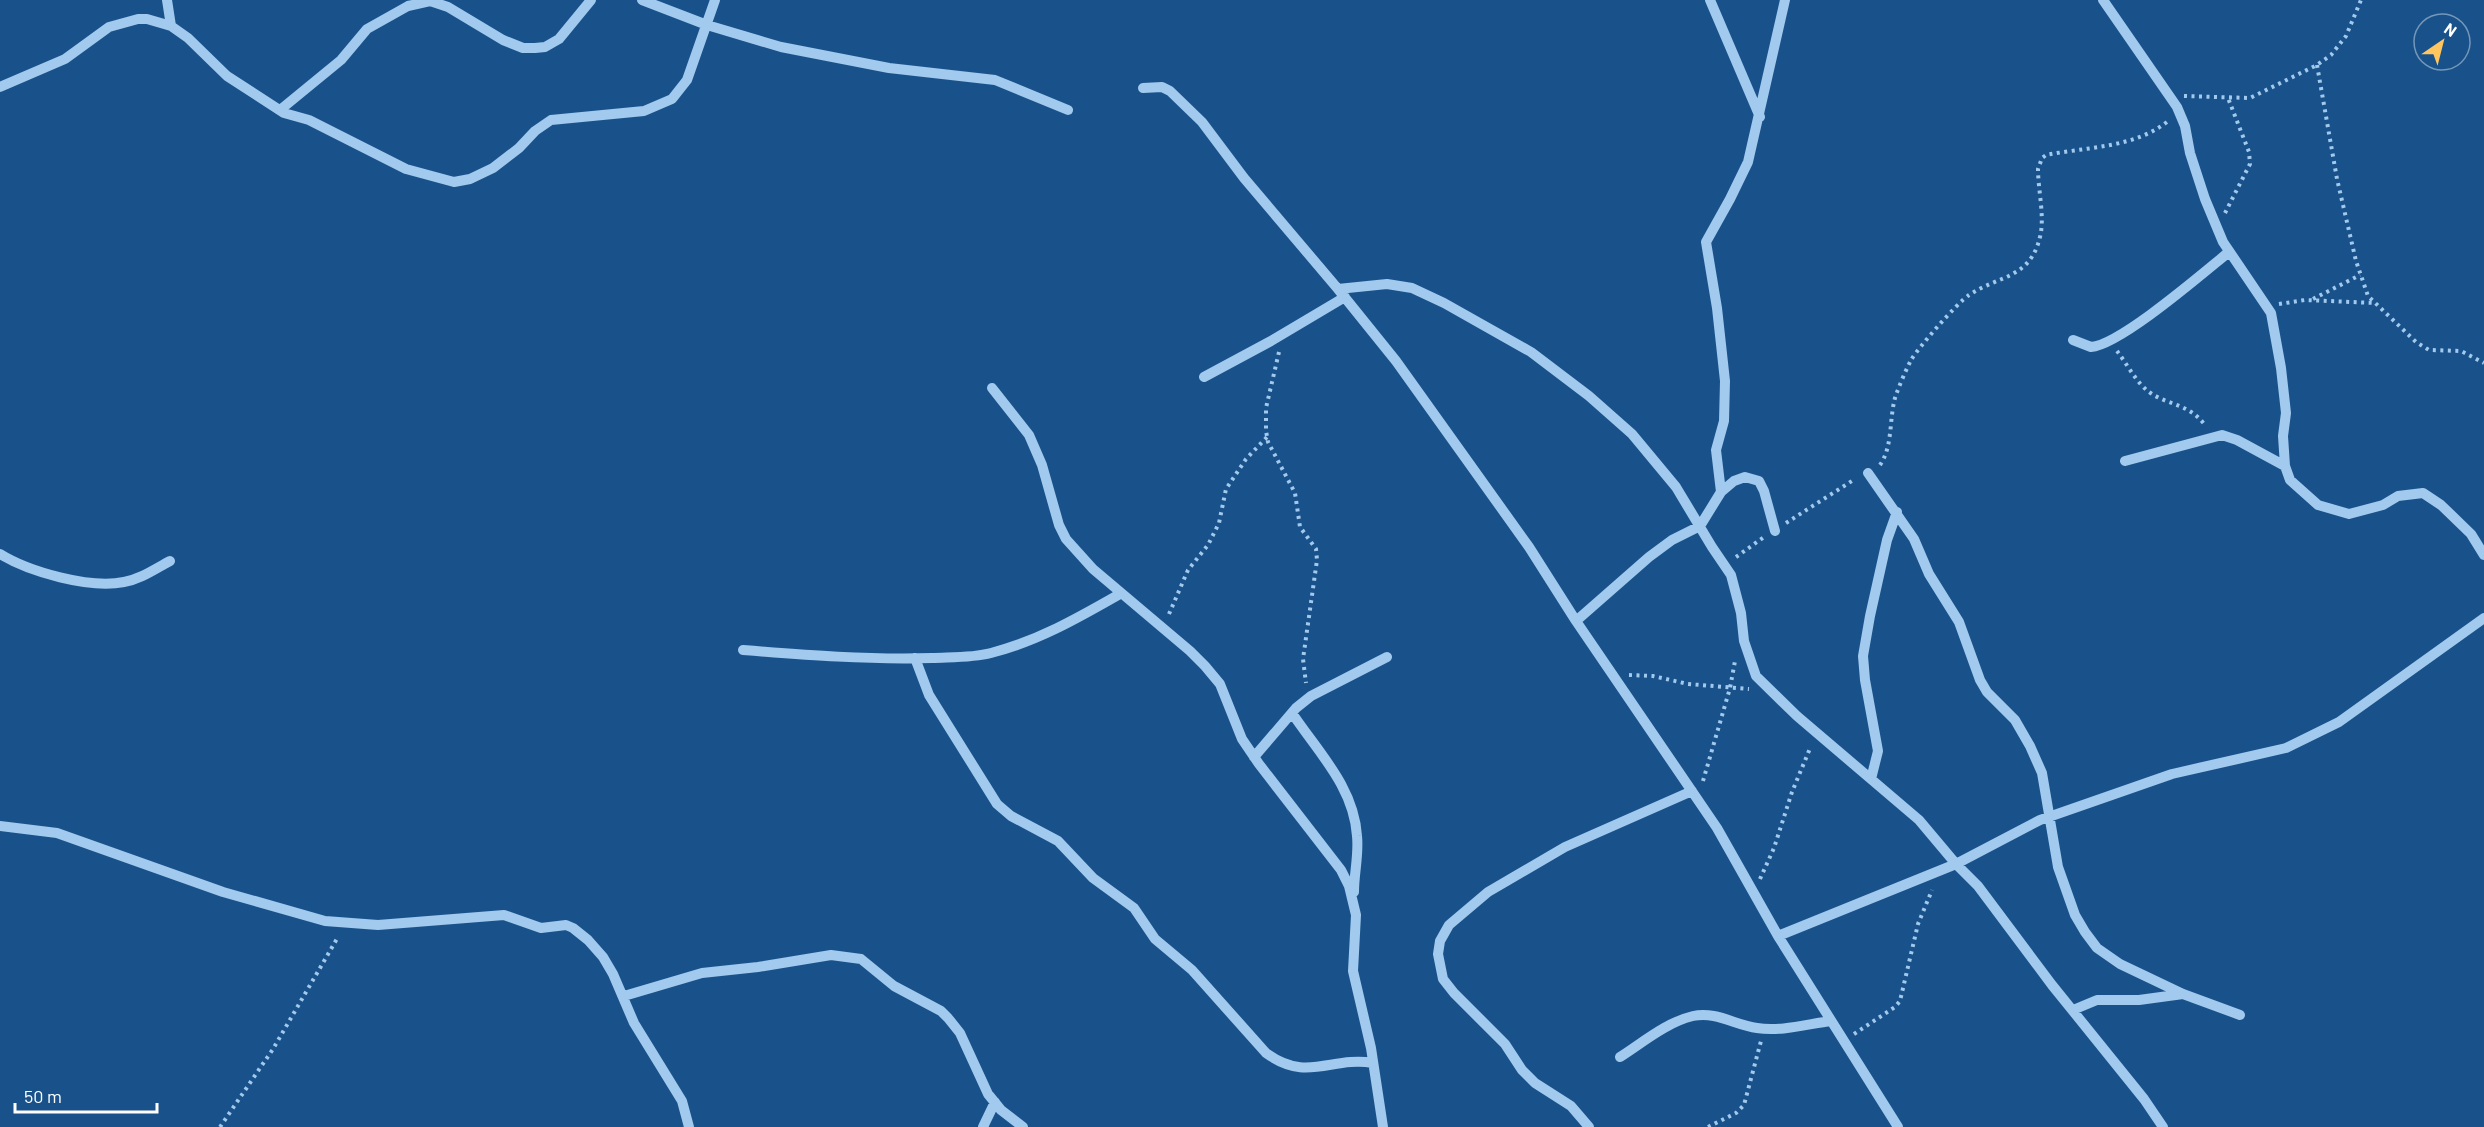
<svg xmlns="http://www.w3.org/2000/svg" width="2484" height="1127" font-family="Barlow,sans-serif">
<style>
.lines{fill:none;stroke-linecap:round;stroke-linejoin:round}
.path{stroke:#a2c9ee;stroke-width:4;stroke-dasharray:3 4.5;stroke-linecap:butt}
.minor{stroke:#a2c9ee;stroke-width:10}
</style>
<rect width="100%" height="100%" fill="#19528a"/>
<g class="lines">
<path class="path" d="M2317 65 2337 179 2356 261 2368 296 2416 342 2429 350 2461 351 2484 363
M2184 96 2250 98 2317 65 2331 55 2346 36 2361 0
M2225 213 2250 164 2249 152 2228 98
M2313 299 2360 275
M2279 304 2305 300 2375 303
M2117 351C2127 364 2136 382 2149 392 2169 406 2188 403 2205 425
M1279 352 1266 408V431L1268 442 1295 493 1300 527 1316 549 1317 560 1303 659 1306 683
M1880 465C1893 446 1889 420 1895 398 1899 386 1905 372 1911 360 1919 347 1956 304 1969 295 1999 275 2030 279 2040 237 2045 217 2038 190 2038 169L2042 158 2046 155C2086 147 2135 148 2168 121
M1786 523 1855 479
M1736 557 1764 537
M1169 614 1188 570 1208 545 1219 523 1226 489 1246 459 1267 437
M1629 675 1653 676 1688 684 1749 689
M1703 781 1730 688 1735 661
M1760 879 1774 848 1792 792 1811 746
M1854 1034 1895 1007 1900 1001 1918 924 1932 890
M220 1127 273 1049 338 937
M1708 1127 1736 1113 1744 1105 1761 1041"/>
<path class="minor" d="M167 0 171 26
M642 0 707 25 781 47 889 68 995 80 1068 110
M1710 0 1760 117
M2103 0 2177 107 2185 126 2190 153 2205 199 2223 242 2271 313 2281 368 2286 413 2283 436 2285 466 2290 480 2318 505 2349 514 2383 505 2398 496 2423 493 2441 505 2471 534 2484 555
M0 87 65 59 109 27 138 19H147L171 26 188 38 227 76 284 113 309 120 406 169 454 182 470 179 493 168 519 148 535 131 551 120 644 111 672 99 687 80 715 0
M1143 88 1162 87 1170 91 1202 122 1244 178 1338 289 1396 361 1529 547 1576 621 1717 828 1778 936 1898 1127
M280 110 341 60 367 29 408 6 430 1 448 7 503 40 523 48H535L545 47 559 39 591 0
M1338 289 1387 284 1412 288 1444 303 1531 352 1589 396 1632 434 1676 487 1712 547 1731 575 1741 613 1744 641 1756 676 1797 716 1919 820 1956 864 1978 886 2052 985 2144 1099 2163 1127
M2073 340 2091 347C2120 345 2203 273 2229 252
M1204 377 1271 341 1345 297
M992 388 1029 435 1042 465 1059 525 1066 539 1093 569 1190 651 1205 666 1220 684 1242 739 1259 764 1341 870 1349 886 1356 915 1353 971 1371 1048 1383 1127
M2125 461 2222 435 2237 440 2285 466
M1868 473 1914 539 1929 574 1959 622 1980 680 1987 692 2015 720 2030 746 2042 773 2058 867 2075 915 2085 932 2097 948 2120 964 2183 994 2240 1015
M1721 492 1716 450 1724 421 1725 381 1717 308 1706 242 1730 199 1748 162 1785 0
M0 554C29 572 90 589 124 582 141 579 155 569 170 561
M1576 621 1649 557 1672 540 1700 526 1721 492 1734 481 1745 477 1759 481 1764 491 1775 531
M743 650C806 655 869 660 932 658 951 657 972 658 991 653 1038 641 1078 618 1120 594
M915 658 929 695 997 804 1011 816 1058 841 1093 878 1134 908 1155 939 1192 970 1266 1053C1307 1083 1331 1056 1373 1063
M1292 713C1318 752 1354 787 1357 836 1359 855 1354 873 1354 892
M1254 757 1296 708 1311 696 1387 657
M1871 779 1878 751 1865 680 1863 656 1870 616 1887 540 1897 512
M0 826 57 833 223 892 325 921 378 925 504 915 541 928 566 925 573 928 588 940 603 957 613 974 634 1023 682 1101 689 1127
M1778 936 1956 864 2040 820 2172 774 2286 748 2339 722 2484 618
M624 996 702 973 758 967 831 955 861 959 894 986 941 1011 948 1018 960 1033 988 1094 1001 1110 1023 1127
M2073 1010 2097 1000H2139L2183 994
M1620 1057C1642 1043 1667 1022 1693 1016 1716 1011 1735 1025 1757 1028 1780 1032 1808 1024 1831 1021
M983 1127 995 1102
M1589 1127 1571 1106 1535 1083 1522 1070 1505 1044 1454 993 1443 979 1438 954 1440 941 1449 925 1488 892 1565 847 1692 791"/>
</g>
<g transform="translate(2442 42) rotate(35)"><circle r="28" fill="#19528a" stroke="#7597b9" stroke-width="1.5"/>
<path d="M0-4.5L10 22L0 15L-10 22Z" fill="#ffc65f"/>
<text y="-9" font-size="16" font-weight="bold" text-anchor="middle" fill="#ffffff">N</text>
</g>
<path d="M15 1103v9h142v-9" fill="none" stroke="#ffffff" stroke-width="3"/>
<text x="24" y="1103" font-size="18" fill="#ffffff" stroke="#19528a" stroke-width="4.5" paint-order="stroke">50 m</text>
</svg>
